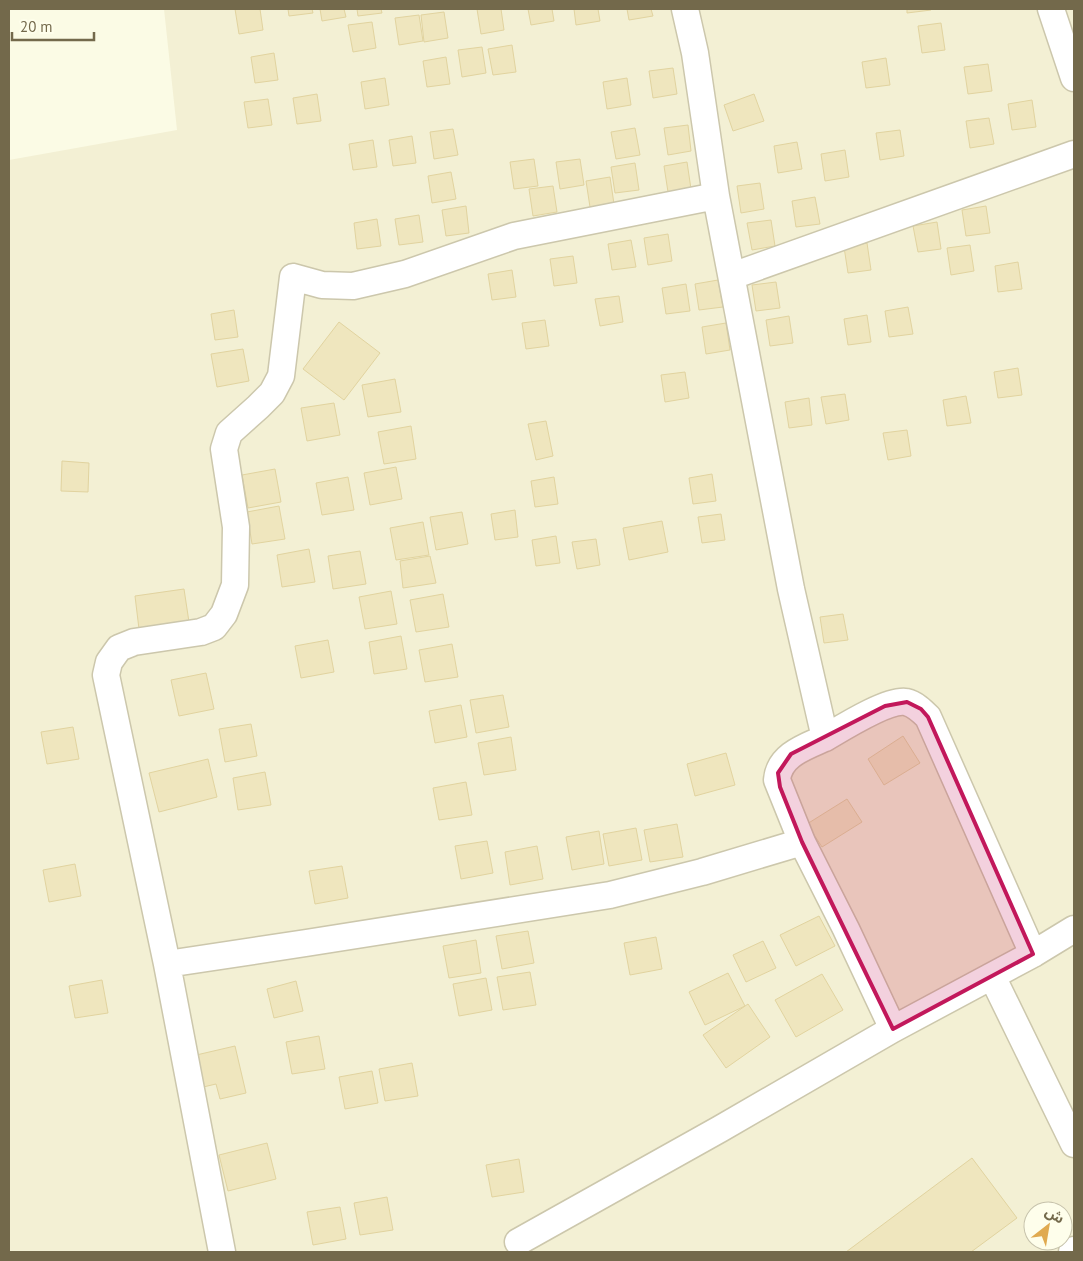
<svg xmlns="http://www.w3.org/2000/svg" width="1083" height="1261" font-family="'PT Sans','Noto Sans Arabic',sans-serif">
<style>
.residential{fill:#f3f0d4;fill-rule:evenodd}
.building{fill:#efe6be;stroke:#e1d39f}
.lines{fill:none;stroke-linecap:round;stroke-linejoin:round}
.minor-casing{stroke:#ccc7ac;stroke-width:29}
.minor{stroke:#fff;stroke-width:26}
.marked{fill:#c2185b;fill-opacity:0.2;stroke:#c2185b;stroke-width:4;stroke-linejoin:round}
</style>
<rect width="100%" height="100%" fill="#fbfbe5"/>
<path class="residential" d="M164 9H1074V1252H9V160L177 130ZM1033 1211H1063V1241H1033Z"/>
<path class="building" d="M235 9H260L263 30 239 34Z
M288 9H312L313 13 289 16Z
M320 9H344L346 17 322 21Z
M357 9H381L382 13 358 16Z
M477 9H501L504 30 481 34Z
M528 9H552L554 21 531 25Z
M574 9H598L600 21 576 25Z
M627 9H651L653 16 629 20Z
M907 9H931V10L907 13Z
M444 12 448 38 424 42 421 15Z
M419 15 423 41 399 45 395 18Z
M372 22 376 48 353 52 348 25Z
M941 23 945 50 922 53 918 26Z
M512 45 516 72 493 75 488 49Z
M482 47 486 73 462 77 458 50Z
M274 53 278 80 255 83 251 57Z
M446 57 450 84 427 87 423 61Z
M886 58 890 85 866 88 862 62Z
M988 64 992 91 968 94 964 67Z
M673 68 677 94 653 98 649 71Z
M385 78 389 105 365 109 361 82Z
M627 78 631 105 607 109 603 82Z
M317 94 321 121 297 124 293 98Z
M754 94 764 121 733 131 724 105Z
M268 99 272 125 248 128 244 102Z
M1032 100 1036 127 1012 130 1008 104Z
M989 118 994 144 970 148 966 121Z
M688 125 691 151 668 155 664 128Z
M635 128 640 155 616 159 611 132Z
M453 129 458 155 434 159 430 132Z
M900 130 904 156 880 160 876 133Z
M412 136 416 163 393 166 389 140Z
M373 140 377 167 353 170 349 144Z
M797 142 802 169 778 173 774 146Z
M845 150 849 177 825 181 821 154Z
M534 159 538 186 514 189 510 162Z
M580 159 584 185 560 189 556 162Z
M687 162 691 189 668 192 664 166Z
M635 163 639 190 615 193 611 167Z
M451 172 456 199 432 203 428 176Z
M610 177 614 204 590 207 586 181Z
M760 183 764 209 741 213 737 186Z
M553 186 557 212 533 216 529 189Z
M815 197 820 224 796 227 792 201Z
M466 206 469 233 446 236 442 210Z
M986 206 990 233 966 236 962 210Z
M419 215 423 242 399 245 395 219Z
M377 219 381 246 357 249 354 223Z
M771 220 775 246 752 250 747 223Z
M937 222 941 249 918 252 913 226Z
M668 234 672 261 648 265 644 238Z
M631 240 636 267 612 270 608 244Z
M867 243 871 270 848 273 844 247Z
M970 245 974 271 951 275 947 248Z
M573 256 577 283 554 286 550 259Z
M1018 262 1022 289 998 292 995 266Z
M512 270 516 297 492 300 488 274Z
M718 280 723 307 699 310 695 284Z
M776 282 780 308 756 311 752 285Z
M686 284 690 311 666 314 662 288Z
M619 296 623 322 600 326 595 299Z
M908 307 913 334 889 337 885 311Z
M234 310 238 337 215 340 211 314Z
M867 315 871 342 848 345 844 319Z
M789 316 793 343 770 346 766 320Z
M545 320 549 346 526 349 522 323Z
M339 322 380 353 344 400 303 369Z
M726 323 730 350 706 354 702 327Z
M243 349 249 381 217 387 211 354Z
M1018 368 1022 395 998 398 994 372Z
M685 372 689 398 665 402 661 375Z
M395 379 401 412 368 417 362 385Z
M845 394 849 420 826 424 821 397Z
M966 396 971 423 947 426 943 400Z
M809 398 812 425 789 428 785 402Z
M334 403 340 435 307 441 301 408Z
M546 421 553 456 536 460 528 424Z
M411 426 416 459 384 464 378 432Z
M907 430 911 456 888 460 883 433Z
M62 461 89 463 88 492 61 491Z
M396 467 402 499 370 505 364 473Z
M275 469 281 502 248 508 242 475Z
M712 474 716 501 693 504 689 478Z
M348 477 354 510 322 515 316 483Z
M554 477 558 504 535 507 531 481Z
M279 506 285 539 252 544 247 512Z
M515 510 518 537 495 540 491 514Z
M462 512 468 544 436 550 430 517Z
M721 514 725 540 702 543 698 517Z
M662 521 668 552 629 560 623 528Z
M423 522 429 555 396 560 390 528Z
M556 536 560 563 536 566 532 540Z
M596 539 600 565 577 569 572 542Z
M309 549 315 582 282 587 277 555Z
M360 551 366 584 333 589 328 556Z
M430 556 436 583 403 588 400 561Z
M184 589 189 622 139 629 135 596Z
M391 591 397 624 365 629 359 597Z
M443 594 449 627 416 632 410 600Z
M843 614 848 640 824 643 820 617Z
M401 636 407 669 374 674 369 642Z
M328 640 334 672 301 678 295 646Z
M452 644 458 677 425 682 419 650Z
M206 673 214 709 179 716 171 680Z
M503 695 509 727 476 733 470 700Z
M461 705 467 737 435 743 429 711Z
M251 724 257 756 225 762 219 729Z
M73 727 79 759 47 764 41 732Z
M903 736 920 763 884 785 868 759Z
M511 737 516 770 484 775 478 743Z
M726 753 735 785 695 796 687 764Z
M208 759 217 797 159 812 149 773Z
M265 772 271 805 238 810 233 778Z
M466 782 472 815 439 820 433 788Z
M847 799 862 822 822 847 807 824Z
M677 824 683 857 650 862 644 830Z
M636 828 642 860 609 866 603 834Z
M599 831 604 864 572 870 566 837Z
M487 841 493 873 461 879 455 846Z
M537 846 543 879 510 885 505 852Z
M75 864 81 896 49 902 43 870Z
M342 866 348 898 315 904 309 871Z
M819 916 835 946 796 966 780 935Z
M528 931 534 963 502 969 496 936Z
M656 937 662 969 630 975 624 943Z
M476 940 481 973 449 978 443 946Z
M763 941 776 968 746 982 733 955Z
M530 972 536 1005 503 1010 497 977Z
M728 973 745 1006 705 1025 689 992Z
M822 974 843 1010 796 1037 775 1000Z
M486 978 492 1010 459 1016 453 984Z
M102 980 108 1013 75 1018 69 986Z
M296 981 303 1011 274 1018 267 989Z
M748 1004 770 1037 726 1068 703 1035Z
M319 1036 325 1069 292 1074 286 1042Z
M235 1046 246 1093 220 1099 216 1084 199 1088 192 1056Z
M412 1063 418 1096 385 1101 379 1069Z
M372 1071 378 1103 345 1109 339 1077Z
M267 1143 276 1179 228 1191 219 1155Z
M972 1158 1017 1218 971 1252H846Z
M519 1159 524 1192 492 1197 486 1165Z
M387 1197 393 1230 360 1235 354 1203Z
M340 1207 346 1239 313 1245 307 1212Z"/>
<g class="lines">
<g class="minor-casing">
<path id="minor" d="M685 9 695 53 716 196 791 589 825 738C842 728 888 699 906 702 915 704 922 711 928 717L1033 954
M1051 9 1074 78
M732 276 1074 154
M825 738C805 747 779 755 777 780L802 842 846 929 893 1029 1033 954 1074 929
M167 964 306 943 610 895 702 872 802 842
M992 976 1074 1144
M518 1242 720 1129 893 1029
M222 1252 167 964 106 675 109 662 119 648 134 642 201 632 214 627 224 614 235 585 236 527 224 449 229 433 258 407 272 393 281 376 293 277 322 285 353 286 405 274 514 236 716 196
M1072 1252 1074 1250"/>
</g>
<use href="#minor" class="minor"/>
</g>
<path class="marked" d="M907 702 921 709 928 717 1033 954 893 1029 802 842 780 787 778 773 791 754 885 706Z"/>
<rect width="1083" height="1261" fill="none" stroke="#73694b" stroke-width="20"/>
<g transform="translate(1048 1226) rotate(31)"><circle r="24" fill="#fefeeb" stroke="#c6c2ab"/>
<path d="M0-4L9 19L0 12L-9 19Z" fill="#e0aa50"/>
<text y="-8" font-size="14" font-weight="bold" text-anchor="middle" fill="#73694b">ش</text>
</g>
<path d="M12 32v8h82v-8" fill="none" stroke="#73694b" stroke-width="2.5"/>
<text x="20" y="32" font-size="15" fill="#73694b" stroke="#fefeeb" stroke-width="4" paint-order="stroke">20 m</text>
</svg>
